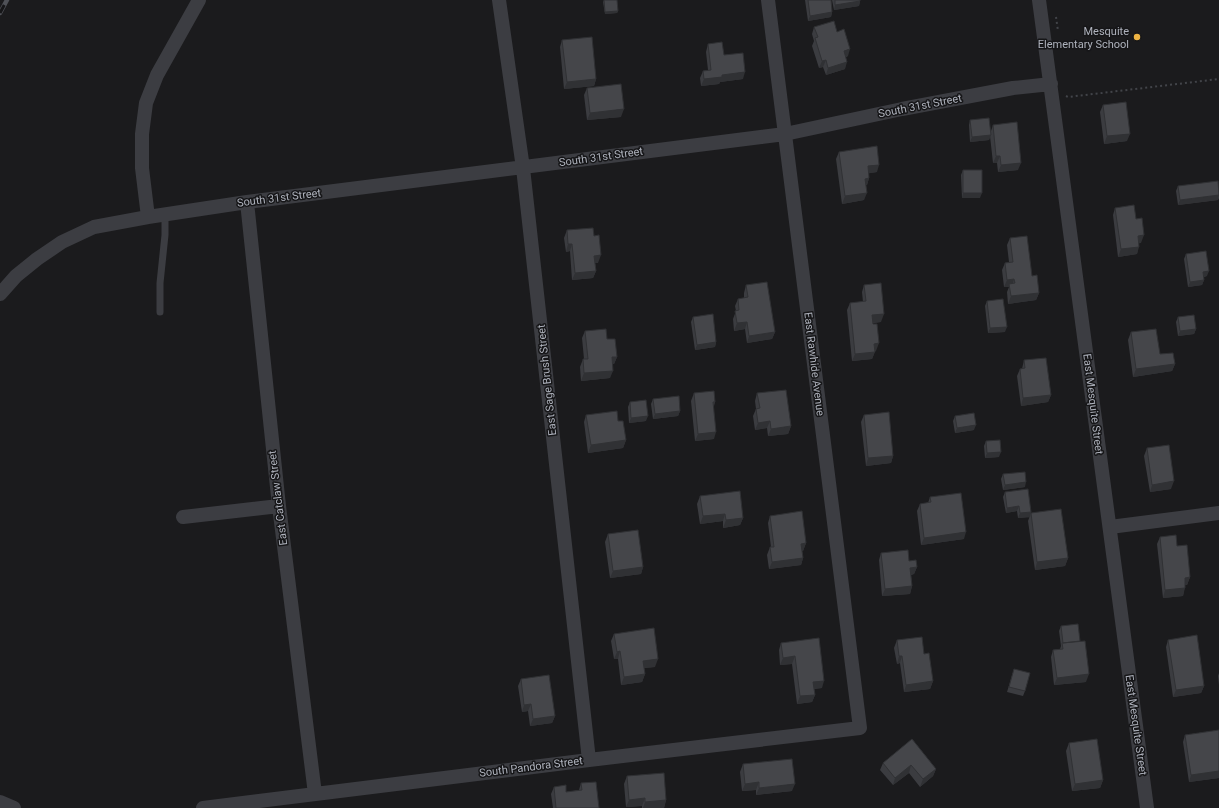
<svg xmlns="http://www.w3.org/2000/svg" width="1219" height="808" font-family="Roboto,sans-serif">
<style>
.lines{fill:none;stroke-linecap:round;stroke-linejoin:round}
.path{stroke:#424449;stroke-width:2;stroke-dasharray:2 3;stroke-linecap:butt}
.service{stroke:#3c3d42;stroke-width:7}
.minor{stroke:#3c3d42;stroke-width:14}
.rail-casing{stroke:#4f5157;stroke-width:4.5}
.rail{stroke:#161618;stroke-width:3;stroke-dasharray:9;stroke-linecap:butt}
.wall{fill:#3b3c40}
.shaded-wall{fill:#303134}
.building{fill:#45464a;stroke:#303134}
.poi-dot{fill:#edb343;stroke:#161618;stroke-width:1.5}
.labels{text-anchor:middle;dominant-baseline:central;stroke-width:3;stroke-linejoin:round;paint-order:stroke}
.poi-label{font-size:11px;fill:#aeb2bc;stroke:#161618;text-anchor:end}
.street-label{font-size:11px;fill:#aeb2bc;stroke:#161618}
</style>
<rect width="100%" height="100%" fill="#1b1b1d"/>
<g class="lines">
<path class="path" d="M1056 17 1058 31
M1066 96 1068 97 1219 79"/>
<path class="service" d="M160 312V283L165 235V215"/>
<path class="minor" d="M499 0 523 168 589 760
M1039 0 1147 808
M247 202 279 506 315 794
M148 217 142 168V134L146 103 157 75 199 0
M0 294 16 276 37 259 62 242 94 227 148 217 247 202 785 134 902 109 1013 88 1051 84
M183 517 279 506
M1110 527 1219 513
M0 802 14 808
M203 808 589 760 860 728 768 0"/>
<g class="rail-casing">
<path id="rail" d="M0 13 7 0"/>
</g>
<use href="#rail" class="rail"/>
</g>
<path class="wall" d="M604 0 618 11 617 13 605 14 603 2Z
M805 0H831L832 12 831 17 808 21Z
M832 0H860V1L859 6 834 10Z
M814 27 837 32 848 56 846 57 845 69 826 75 823 67 819 68 812 46 814 41 812 34Z
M562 40 596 79 594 86 564 89 560 47Z
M708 44 724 55 743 79 720 82 719 84 701 86 700 78 703 71 708 70 706 52Z
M587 88 621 117 587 120 584 95Z
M1103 105 1127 141 1104 144 1100 112Z
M970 120 991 131 993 125 1018 170 998 172 997 163H993L990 136 989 140 970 142 969 125Z
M839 152 877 172 869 173V178L867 185H866L864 200 842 204 836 159Z
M963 170 980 198H962L961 175Z
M1178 186 1219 188V198L1218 200 1178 205 1176 191Z
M1115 208 1136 219 1141 243H1139L1137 254 1118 257 1113 215Z
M567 230 594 236 598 263H595L596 271 593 278 572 280 570 251 566 252 564 238Z
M1010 238 1032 276 1039 293 1036 300 1008 304 1007 292 1009 287H1004L1002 270 1005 263 1009 262 1007 245Z
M1186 254 1207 276 1204 277V280L1202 285 1188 287 1184 259Z
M746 285 775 332 772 339 747 343 745 329 734 331 733 319 736 311 735 306 738 299 744 298V293Z
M864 285 881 322 873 323 876 351H875L872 359 852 361 847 310 850 303 863 302 862 292Z
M987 301 1005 332 988 333 985 306Z
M693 317 716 342 715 347 695 350 691 322Z
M1178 317 1196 329 1194 334 1178 336 1176 322Z
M585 331 607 339 617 357 614 364H612L610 378 581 381 580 367 583 359H584L582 338Z
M1131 332 1160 354 1175 364 1172 371 1133 377 1128 340Z
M1024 360 1051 395 1048 402 1021 406 1017 376 1020 369H1022Z
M694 393 715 402 714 406V439L695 441 691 401Z
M757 393 791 426 788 434 768 436 767 428 755 430 753 416 756 409 755 401Z
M653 399 680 411 678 416 653 419 651 404Z
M630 402 646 421 629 423 628 407Z
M586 415 618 421 626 440 623 448 588 453 584 422Z
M864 415 893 456 891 463 866 466 861 422Z
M955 416 974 430 955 433 953 421Z
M986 441 999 457 985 458 984 446Z
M1147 448 1171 489 1150 492 1144 456Z
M1003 474 1025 487 1003 490 1001 479Z
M1005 492 1031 512 1030 517 1018 518 1017 511 1006 513 1003 497Z
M700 496 743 518 740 525 723 528V521L700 524 697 504Z
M930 497 964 539 921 545 917 511 920 504 928 503Z
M1031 513 1068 558 1065 566 1035 570 1028 521Z
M770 516 806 543 803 551H802L803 558 801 565 769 569 767 555 770 547H771L768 523Z
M608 534 643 567 641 574 610 578 605 542Z
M1160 537 1177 546 1190 577 1187 585H1185L1183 596 1163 598 1157 544Z
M881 553 909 561 917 567 914 574 911 575 912 586 910 594 882 596 879 560Z
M1061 626 1080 641 1086 682 1054 685 1051 657 1053 650 1060 649 1061 646 1059 631Z
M614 634 655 667 644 668 645 674 642 682 621 685 618 659H614L611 641Z
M819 638 822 688 814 689 815 695 812 702 797 704 792 664 780 665 779 650 781 643Z
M897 640 924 654 933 681 930 689 904 692 900 663 897 664 894 648Z
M1168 640 1204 686 1201 693 1173 697 1166 647Z
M1014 669 1025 691 1023 696 1007 692Z
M1219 673V685L1218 676Z
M521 679 555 716 552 723 530 726 528 711 522 712 518 686Z
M1219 730V778L1189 782 1183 742 1185 735Z
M912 739 936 769 933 776 920 787 909 773 893 785 880 770 883 763Z
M1069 743 1103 780 1100 788 1072 791 1066 751Z
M743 764 792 791 756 795V790L742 791 740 772Z
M627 776 666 800 664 808H642V806L626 807 624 784Z
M581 783 599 808H553L551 794 554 787 566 792 579 790Z"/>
<path class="shaded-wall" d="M860 1 859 6 834 10 835 5Z
M618 11 617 13 605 14V12Z
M832 12 831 17 808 21 810 16Z
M850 49 848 56 841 58 844 51Z
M826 60 823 67 819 68 822 61Z
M847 62 845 69 826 75 828 68Z
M745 72 743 79 720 82 719 84 701 86 704 79 722 75Z
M596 79 594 86 564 89 567 82Z
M624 109 621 117 587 120 590 113Z
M1130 134 1127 141 1104 144 1107 136Z
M991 135 989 140 970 142 972 137Z
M996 156H1000L997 163H993Z
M1021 163 1018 170 998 172 1001 165Z
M879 165 877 172 865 174 868 166Z
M869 178 867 185 862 186 865 179Z
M867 193 864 200 842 204 845 196Z
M963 193H982L980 198H962Z
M1219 195 1218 200 1178 205 1180 200Z
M1144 235 1141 243 1135 244 1138 236Z
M568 244H572L570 251 566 252Z
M1139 247 1137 254 1118 257 1121 249Z
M601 255 598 263H591L594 256Z
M596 271 593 278 572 280 575 273Z
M1209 271 1207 276 1201 277 1203 272Z
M1014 279 1012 286 1009 284V287H1004L1007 280Z
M1204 280 1202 285 1188 287 1190 282Z
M1039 293 1036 300 1008 304 1011 296Z
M884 314 881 322 869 323 872 315Z
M747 322 745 329 734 331 737 323Z
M1007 327 1005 332 988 333 990 328Z
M1196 329 1194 334 1178 336 1180 331Z
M775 332 772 339 747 343 749 336Z
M716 342 715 347 695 350 697 345Z
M879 343 876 351H871L874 344Z
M875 352 872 359 852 361 855 354Z
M612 357H617L614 364 609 365Z
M1175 364 1172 371 1133 377 1136 369Z
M613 371 610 378 581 381 584 373Z
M1051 395 1048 402 1021 406 1023 398Z
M680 411 678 416 653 419 655 414Z
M648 416 646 421 629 423 631 418Z
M770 421 767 428 755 430 758 423Z
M976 425 974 430 955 433 957 428Z
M791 426 788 434 768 436 771 429Z
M716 432 714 439 695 441 698 434Z
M626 440 623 448 588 453 591 445Z
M1001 452 999 457 985 458 987 453Z
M893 456 891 463 866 466 868 458Z
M1174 481 1171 489 1150 492 1152 485Z
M1026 482 1025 487 1003 490 1005 485Z
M1019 506 1017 511 1006 513 1007 508Z
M1031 512 1030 517 1018 518 1020 513Z
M725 514 723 521 700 524 703 516Z
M743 518 740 525 723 528 726 520Z
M966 532 964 539 921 545 924 538Z
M806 543 803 551H799L801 544Z
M803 558 801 565 769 569 772 562Z
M1068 558 1065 566 1035 570 1037 562Z
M643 567 641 574 610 578 613 571Z
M917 567 914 574 908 575 910 568Z
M1190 577 1187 585H1182L1185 578Z
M912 586 910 594 882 596 885 589Z
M1185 588 1183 596 1163 598 1165 590Z
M620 651 618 659H614L617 652Z
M795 656 792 664 780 665 783 658Z
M899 656H902L900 663 897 664Z
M658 659 655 667 641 668 643 661Z
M645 674 642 682 621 685 624 677Z
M1089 674 1086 682 1054 685 1057 678Z
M824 681 822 688 810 689 813 682Z
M933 681 930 689 904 692 906 685Z
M1204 686 1201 693 1173 697 1176 690Z
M815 695 812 702 797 704 800 696Z
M531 704 528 711 522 712 524 705Z
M555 716 552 723 530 726 533 719Z
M911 765 909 773 893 785 895 778Z
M936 769 933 776 920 787 923 779Z
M1219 771V778L1189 782 1191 775Z
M1103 780 1100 788 1072 791 1075 784Z
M759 782 756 790 742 791 745 784Z
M795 784 792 791 756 795 759 788Z
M645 798 642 806 626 807 629 800Z
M666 800 664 808H643L645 802Z"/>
<path class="building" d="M604 0H617L618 11 605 12Z
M808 0H831L832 12 810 16Z
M835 0H860V1L835 5Z
M834 21 837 32 844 29 850 49 844 51 847 62 828 68 826 60 822 61 815 38 818 37 814 27Z
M592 37 596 79 567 82 562 40Z
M722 42 724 55 743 53 745 72 722 75V77L704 79 703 71 711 70 708 44Z
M621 84 624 109 590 113 587 88Z
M1126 102 1130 134 1107 136 1103 105Z
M989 118 991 135 972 137 970 120Z
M1017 122 1021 163 1001 165 1000 156H996L993 125Z
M877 146 879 165 868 166 869 178 865 179 867 193 845 196 839 152Z
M963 170H982V193H963Z
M1218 181 1219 195 1180 200 1178 186Z
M1134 205 1136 219 1142 218 1144 235 1138 236 1139 247 1121 249 1115 208Z
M593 228 594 236 599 235 601 255 594 256 596 271 575 273 572 244H568L567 230Z
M1027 236 1032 276 1037 275 1039 293 1011 296 1009 284 1015 283 1014 279 1007 280 1005 263 1013 262 1010 238Z
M1206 251 1209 271 1203 272 1204 280 1190 282 1186 254Z
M767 282 775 332 749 336 747 322 737 323 735 311 739 310 738 299 748 297 746 285Z
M881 283 884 314 872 315 873 324H877L879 343 874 344 875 352 855 354 850 303 866 301 864 285Z
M1003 299 1007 327 990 328 987 301Z
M713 314 716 342 697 345 693 317Z
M1194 315 1196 329 1180 331 1178 317Z
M606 329 607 339H615L617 357H612L613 371 584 373 583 359H588L585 331Z
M1156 329 1160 354 1173 353 1175 364 1136 369 1131 332Z
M1046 358 1051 395 1023 398 1020 369 1025 368 1024 360Z
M786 390 791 426 771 429 770 421 758 423 756 409 760 408 757 393Z
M714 391 715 402H713L716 432 698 434 694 393Z
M679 396 680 411 655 414 653 399Z
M646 400 648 416 631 418 630 402Z
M617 411 618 421H623L626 440 591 445 586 415Z
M889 412 893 456 868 458 864 415Z
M974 413 976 425 957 428 955 416Z
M1000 440 1001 452 987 453 986 441Z
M1169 445 1174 481 1152 485 1147 448Z
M1025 472 1026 482 1005 485 1003 474Z
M1028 489 1031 512 1020 513 1019 506 1007 508 1005 492Z
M740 491 743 518 726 520 725 514 703 516 700 496Z
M961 493 966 532 924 538 920 504 931 502 930 497Z
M1061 509 1068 558 1037 562 1031 513Z
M802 511 806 543 801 544 803 558 772 562 770 547H774L770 516Z
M638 530 643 567 613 571 608 534Z
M1176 535 1177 546 1187 545 1190 577 1185 578V588L1165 590 1160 537Z
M908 550 909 561 916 560 917 567 910 568 912 586 885 589 881 553Z
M1078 624 1080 641 1063 643 1061 626Z
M654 628 658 659 643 661 645 674 624 677 620 651 617 652 614 634Z
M1197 635 1204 686 1176 690 1168 640Z
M922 637 924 654 929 653 933 681 906 685 902 656H899L897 640Z
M819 638 824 681 813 682 815 695 800 696 795 656 783 658 781 643Z
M1085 641 1089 674 1057 678 1053 650 1063 649 1062 643Z
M1014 669 1030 673 1025 691 1009 687Z
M549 675 555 716 533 719 531 704 524 705 521 679Z
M1219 730V771L1191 775 1185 735Z
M912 739 936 769 923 779 911 765 895 778 883 763Z
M1097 739 1103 780 1075 784 1069 743Z
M792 759 795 784 759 788V782L745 784 743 764Z
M664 773 666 800 645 802V798L629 800 627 776Z
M596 782 599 808H556L554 787 566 785V792L582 790 581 783Z"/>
<circle class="poi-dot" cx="1137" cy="37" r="4"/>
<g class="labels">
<g class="poi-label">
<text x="1129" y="31">Mesquite<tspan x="1129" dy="13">Elementary School</tspan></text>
</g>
<g class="street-label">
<text transform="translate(920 106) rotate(-11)">South 31st Street</text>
<text transform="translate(601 157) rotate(-8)">South 31st Street</text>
<text transform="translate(279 198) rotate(-7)">South 31st Street</text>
<text transform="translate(814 364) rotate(83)">East Rawhide Avenue</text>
<text transform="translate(547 380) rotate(-96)">East Sage Brush Street</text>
<text transform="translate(1093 404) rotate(83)">East Mesquite Street</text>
<text transform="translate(278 498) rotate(-97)">East Catclaw Street</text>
<text transform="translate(1136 725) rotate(82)">East Mesquite Street</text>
<text transform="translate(531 767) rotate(-7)">South Pandora Street</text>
</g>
</g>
</svg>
